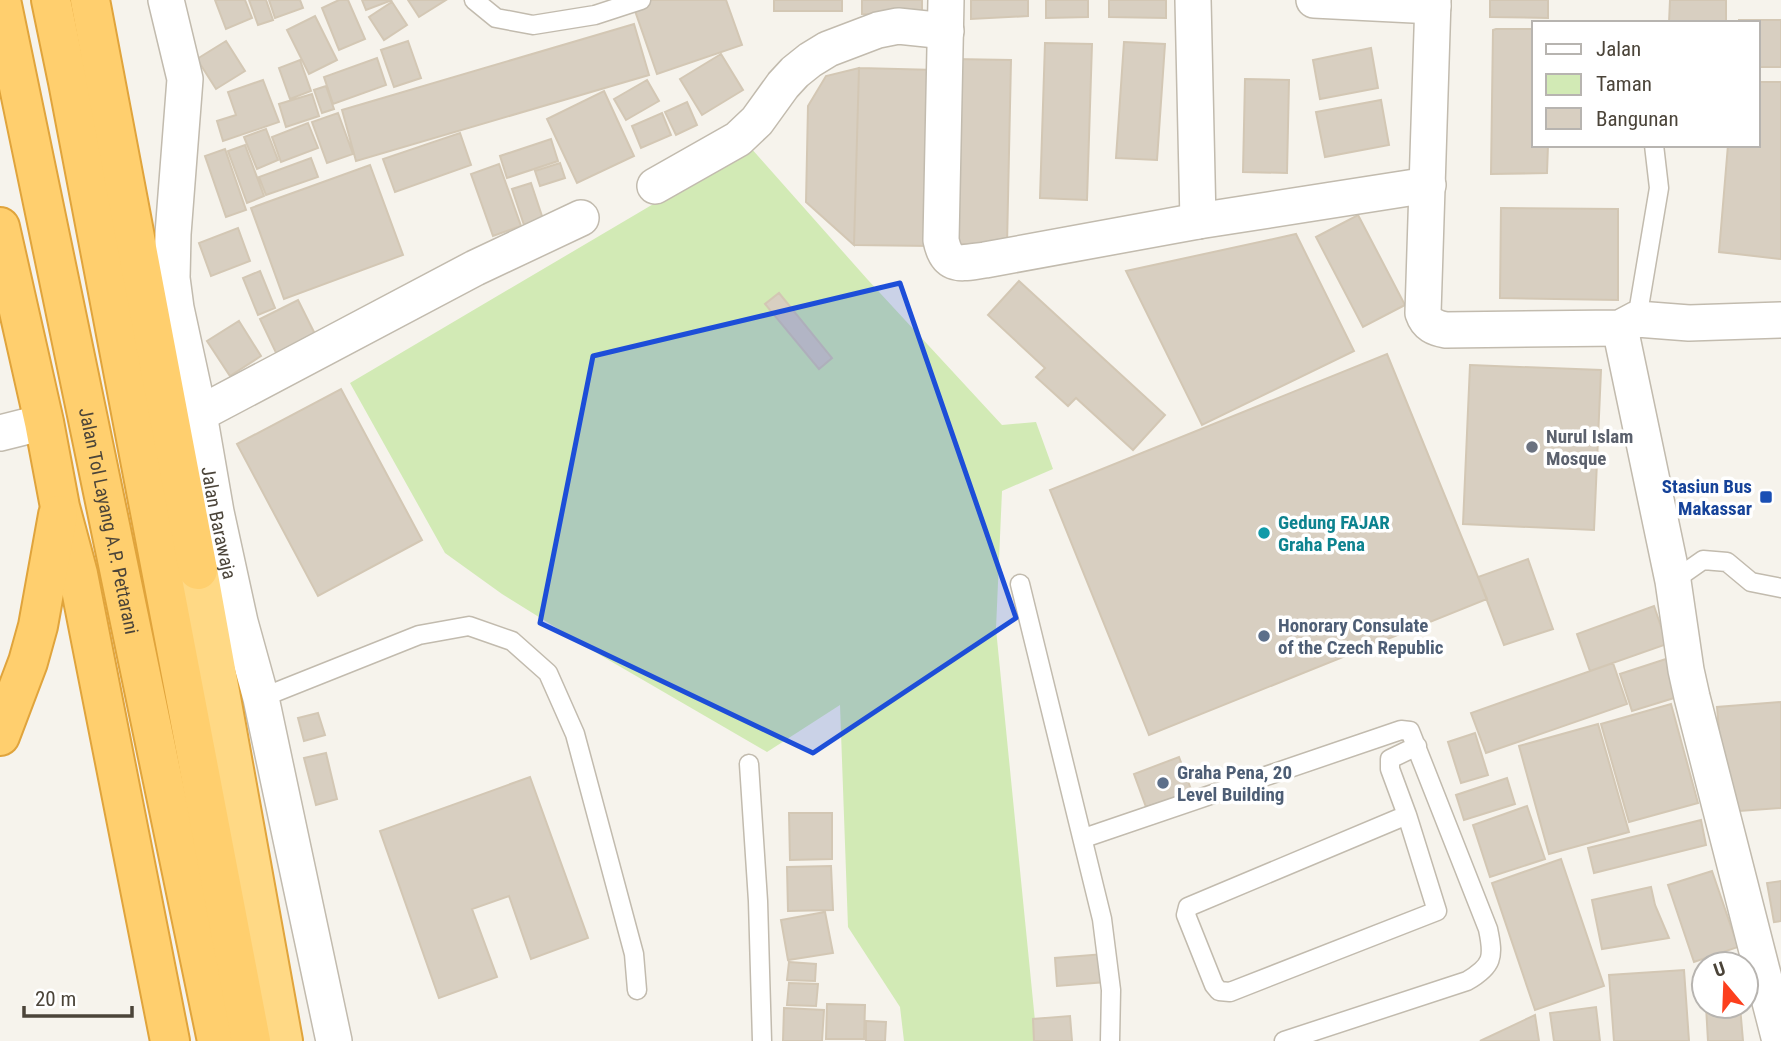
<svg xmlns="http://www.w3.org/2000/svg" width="1781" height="1041" font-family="'Roboto Condensed',sans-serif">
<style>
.green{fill:#d2eab5}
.building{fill:#d8cfc1;stroke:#d3c7b4;stroke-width:2}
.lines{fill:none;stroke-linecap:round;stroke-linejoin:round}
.service-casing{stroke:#c2bbae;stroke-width:21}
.minor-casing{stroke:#c2bbae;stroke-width:38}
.trunk-casing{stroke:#e0a43c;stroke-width:42}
.motorway-casing{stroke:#e0a43c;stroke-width:42}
.service{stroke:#fff;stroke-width:18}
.minor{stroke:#fff;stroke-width:35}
.trunk{stroke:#ffd985;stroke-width:38}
.motorway{stroke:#ffcf6e;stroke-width:38}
.marked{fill:#1d4ed8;fill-opacity:0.2;stroke:#1d4ed8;stroke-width:5;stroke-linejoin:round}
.worship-dot{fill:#6b7280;stroke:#fff;stroke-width:2.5}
.transit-dot{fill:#1a4fb4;stroke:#fff;stroke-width:2.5}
.culture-dot{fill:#0f9aa8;stroke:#fff;stroke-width:2.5}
.service-dot{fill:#5c6f8a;stroke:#fff;stroke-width:2.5}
.labels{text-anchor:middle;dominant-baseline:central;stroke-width:7;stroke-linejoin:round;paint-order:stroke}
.worship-label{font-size:19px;font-weight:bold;fill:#5b616d;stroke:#fff;text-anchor:start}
.transit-label{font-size:19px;font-weight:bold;fill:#164399;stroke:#fff;text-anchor:end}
.street-label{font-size:19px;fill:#4b4439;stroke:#fff}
.culture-label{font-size:19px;font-weight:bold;fill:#0d838f;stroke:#fff;text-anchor:start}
.service-label{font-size:19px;font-weight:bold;fill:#4e5e75;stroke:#fff;text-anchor:start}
</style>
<rect width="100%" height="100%" fill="#f6f3ec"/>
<path class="green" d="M750 147 868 280 1002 425 1036 422 1053 469 1002 491 996 629 1037 1041H904L900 1007 848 927 840 705 767 752 600 655 502 594 445 553 350 383Z"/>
<path class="building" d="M215 0H245L252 18 226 29Z
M249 0H266L273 20 258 25Z
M269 0H300L303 8 275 18Z
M339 0H348L365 39 339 50 322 8Z
M362 0H392L366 10Z
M408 0H446L419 17Z
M647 0H726L742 45 657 74 633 5Z
M774 0H842V11H774Z
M862 0H922V15L862 14Z
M971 0H1028V16L971 19Z
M1046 0H1088V17L1046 18Z
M1109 0H1166V18L1109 17Z
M1490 0H1548V18L1490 17Z
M1670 0H1726V23H1669Z
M392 2 407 25 384 40 369 17Z
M315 16 337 60 309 74 287 30Z
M1739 20H1781V67H1758V23H1739Z
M634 24 649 75 356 161 342 110Z
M1496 29H1534V145H1548L1547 173 1491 174 1493 30Z
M226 41 245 71 216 89 197 59Z
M408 41 421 78 394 87 381 50Z
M1124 42 1165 44 1157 160 1116 158Z
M1045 43 1092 44 1087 200 1040 198Z
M1371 48 1378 88 1320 99 1313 60Z
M721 54 743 90 702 115 680 79Z
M377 58 386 85 333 104 324 77Z
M953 59 1011 60 1007 245 949 244Z
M300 60 311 91 290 99 279 68Z
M859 68 936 70 931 246 854 245Z
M859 68 854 245 806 202 808 106 826 76Z
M1245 79 1289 80 1287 173 1243 172Z
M263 80 279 122 223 141 217 121 236 115 228 92Z
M647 80 659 101 626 120 614 99Z
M1758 82H1781V259L1719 252 1728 145H1758Z
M326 86 334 109 322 113 314 90Z
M604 91 634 156 577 183 547 119Z
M312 94 319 116 286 127 279 104Z
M1381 100 1389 145 1325 157 1316 112Z
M687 102 697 125 676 135 665 112Z
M338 113 353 154 327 163 312 122Z
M662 113 671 135 641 148 632 126Z
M308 123 318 148 281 162 272 137Z
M266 129 278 160 257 169 244 137Z
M460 133 471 165 395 192 383 159Z
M551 139 558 161 507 178 500 156Z
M245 145 264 196 247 203 228 151Z
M225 149 246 210 226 217 205 156Z
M311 158 318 177 266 195 259 177Z
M560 163 565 178 540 186 535 171Z
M499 164 521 226 493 236 471 174Z
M370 165 403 255 284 299 251 208Z
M531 183 543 219 524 225 512 189Z
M1501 208 1618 209V300L1500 298Z
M1358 215 1405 305 1363 327 1316 237Z
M238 228 250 261 211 276 199 243Z
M1296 234 1354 351 1202 425 1126 271Z
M260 271 275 308 258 315 243 278Z
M1019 281 1165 415 1133 450 1076 398 1068 406 1036 377 1045 368 988 315Z
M779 293 832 358 819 369 765 304Z
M298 300 317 338 278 357 260 319Z
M239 321 261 356 230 376 207 341Z
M1387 354 1487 599 1149 735 1050 490Z
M1470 365 1601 370 1594 530 1463 524Z
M341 389 422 540 318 596 237 444Z
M1528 559 1553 629 1504 645 1478 577Z
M1654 606 1667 644 1590 671 1577 634Z
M1675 656 1687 694 1632 711 1620 674Z
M1613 663 1627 704 1486 753 1471 713Z
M1781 702V808L1726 812 1717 707Z
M1671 704 1698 803 1629 822 1601 724Z
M318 713 325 735 304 741 298 718Z
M1598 724 1629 832 1549 854 1519 746Z
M1475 733 1488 775 1461 783 1448 742Z
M326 753 337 799 316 805 304 758Z
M1179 757 1192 792 1146 807 1134 774Z
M530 777 588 938 531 959 509 896 472 909 497 977 439 998 380 831Z
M1507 778 1515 804 1464 820 1456 795Z
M1527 806 1545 859 1490 877 1473 825Z
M789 813H832V859L790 860Z
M1701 820 1706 845 1594 873 1588 848Z
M1561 859 1604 986 1535 1010 1492 883Z
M831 866 833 910 788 911 787 867Z
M1712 871 1738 947 1694 962 1668 885Z
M1781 881V921L1774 922 1767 883Z
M1651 887 1655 905 1669 938 1602 949 1592 900Z
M825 912 833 953 788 960 781 920Z
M1104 954 1106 982 1057 986 1055 958Z
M789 962 816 964 815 981 787 980Z
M1684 970 1689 1041H1614L1609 975Z
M789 983 818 984 816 1006 787 1005Z
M827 1004 865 1005 864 1039H826Z
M1706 1006H1740L1743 1041H1708Z
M1596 1007 1600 1041H1554L1550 1013Z
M784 1008 824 1010 822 1041H783Z
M1535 1015 1539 1041H1480Z
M1070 1016 1072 1041H1034L1033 1019Z
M866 1021 886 1022 885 1041H866Z"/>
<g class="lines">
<g class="service-casing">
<path id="service" d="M474 0 496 18 533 25 595 15 641 0
M1637 319 1659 188 1654 145
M1673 581 1703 560 1727 562 1751 582 1781 588
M1020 584 1102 919 1111 990 1110 1041
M261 698 419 635 469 626 512 641 548 673 575 734 634 954 637 990
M749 764 758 901 762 1041
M1407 815 1188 907 1186 915 1214 985 1219 991 1230 992 1437 911 1407 815 1390 769V759L1417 746
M1084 838 1401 730 1410 731 1488 929C1494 957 1493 966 1467 981L1284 1041"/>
</g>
<g class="minor-casing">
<g id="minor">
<path id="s1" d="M166 0 185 79 173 234 172 278 176 308 199 414 216 512 240 622 261 698 334 1041"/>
<path d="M946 0 941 240C947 269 961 263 985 260L1198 221 1428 185"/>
<path d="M1193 0 1198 221"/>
<path d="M1314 0 1433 6"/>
<path d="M1433 0 1423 313C1427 325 1435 328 1446 330L1620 328 1637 319 1689 323 1781 320"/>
<path d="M655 186 738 139 757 121 783 85 795 72 810 60 828 49 878 30 898 26 946 31"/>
<path d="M1620 328 1673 581 1686 670 1692 697 1780 1041"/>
<path d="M199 414 475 268 581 218"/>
<path d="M0 433 44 422"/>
</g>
</g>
<g class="trunk-casing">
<path id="trunk" d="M198 570 283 1041"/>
</g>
<g class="motorway-casing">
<g id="motorway">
<path id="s2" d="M1 0 217 1041"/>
<path d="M51 0 68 82 251 1041"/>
<path d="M90 0 198 570"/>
<path d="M0 227 44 422 60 507 78 574 170 1041"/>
<path d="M0 736 28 662 38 626 58 515"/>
</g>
</g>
<use href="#service" class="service"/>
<use href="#minor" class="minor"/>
<use href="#trunk" class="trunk"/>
<use href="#motorway" class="motorway"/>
</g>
<path class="marked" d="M900 283 1016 618 813 753 540 623 593 356Z"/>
<circle class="worship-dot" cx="1532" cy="447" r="7"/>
<rect class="transit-dot" x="1759" y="490" width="14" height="14" rx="3.5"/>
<circle class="culture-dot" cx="1264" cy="533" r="7"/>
<g class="service-dot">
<circle cx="1264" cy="636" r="7"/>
<circle cx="1163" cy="783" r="7"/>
</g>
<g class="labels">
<g class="worship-label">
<text x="1546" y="436">Nurul Islam<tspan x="1546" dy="22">Mosque</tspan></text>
</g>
<g class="transit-label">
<text x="1752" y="486">Stasiun Bus<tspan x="1752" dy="22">Makassar</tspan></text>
</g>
<g class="street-label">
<text stroke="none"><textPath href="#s2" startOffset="532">Jalan Tol Layang A.P. Pettarani</textPath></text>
<text stroke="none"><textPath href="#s1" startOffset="530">Jalan Barawaja</textPath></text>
</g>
<g class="culture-label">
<text x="1278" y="522">Gedung FAJAR<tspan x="1278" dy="22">Graha Pena</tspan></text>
</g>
<g class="service-label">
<text x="1278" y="625">Honorary Consulate<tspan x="1278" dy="22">of the Czech Republic</tspan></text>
<text x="1177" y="772">Graha Pena, 20<tspan x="1177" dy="22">Level Building</tspan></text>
</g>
</g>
<rect x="1532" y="21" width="228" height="126" fill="#ffffff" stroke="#b7b4b0" stroke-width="2"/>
<rect x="1546" y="44" width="35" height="10" fill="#ffffff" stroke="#b7b4b0" stroke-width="2"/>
<text x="1596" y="56" font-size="21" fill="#4b4439">Jalan</text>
<rect x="1546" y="74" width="35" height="21" fill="#d2eab5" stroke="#b7b4b0" stroke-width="2"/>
<text x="1596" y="91" font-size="21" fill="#4b4439">Taman</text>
<rect x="1546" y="108" width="35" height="21" fill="#d8cfc1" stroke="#b7b4b0" stroke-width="2"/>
<text x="1596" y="126" font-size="21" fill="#4b4439">Bangunan</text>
<g transform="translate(1725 985) rotate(341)"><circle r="33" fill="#ffffff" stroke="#b7b4b0" stroke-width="2"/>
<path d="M0-5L12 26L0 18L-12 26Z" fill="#fc3f1d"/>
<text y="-10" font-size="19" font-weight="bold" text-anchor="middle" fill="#4b4439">U</text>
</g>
<path d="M24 1006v10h108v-10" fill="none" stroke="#4b4439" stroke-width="3.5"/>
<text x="35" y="1006" font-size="21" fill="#4b4439" stroke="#ffffff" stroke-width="5" paint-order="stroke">20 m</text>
</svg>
